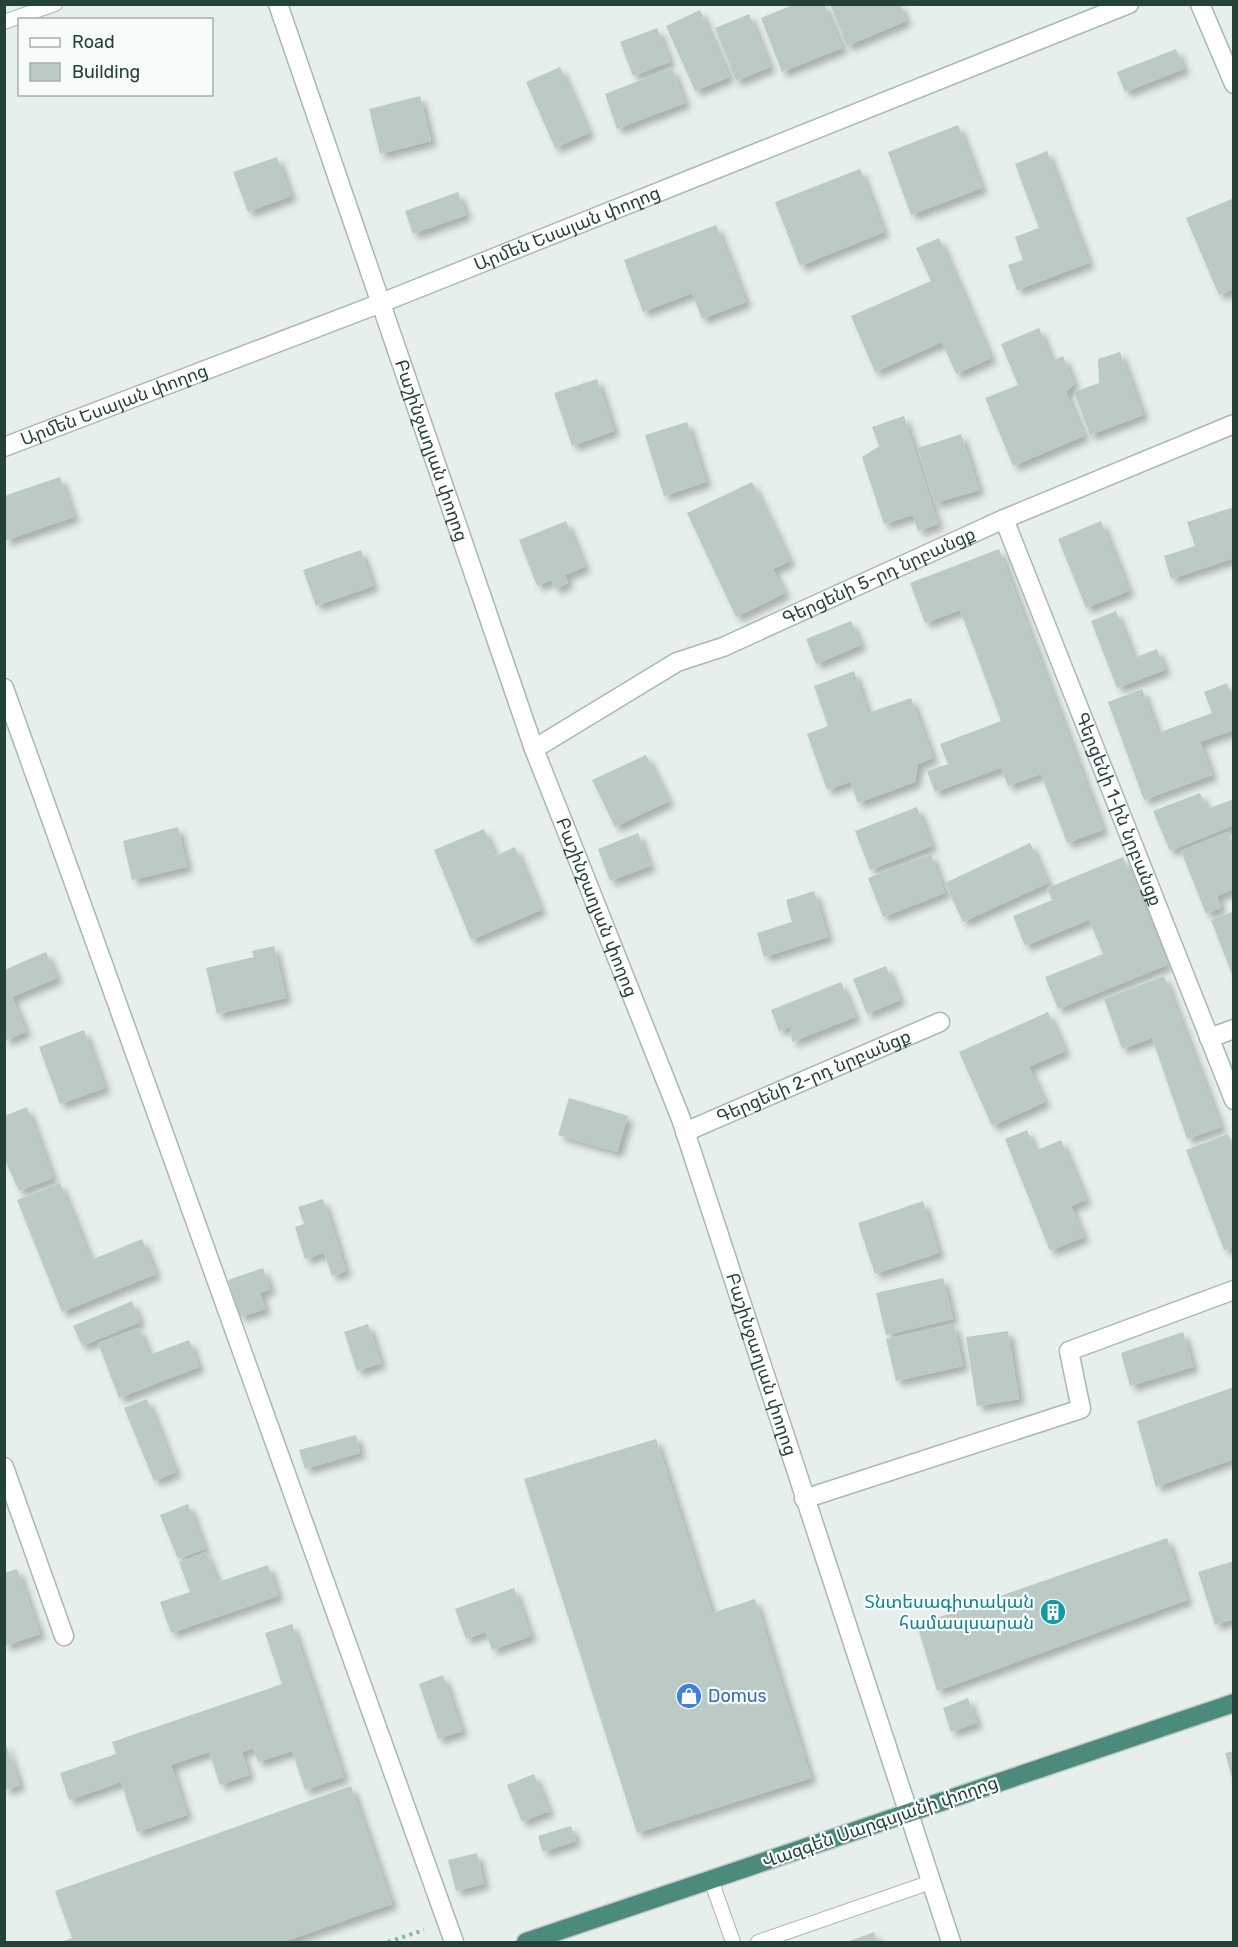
<svg xmlns="http://www.w3.org/2000/svg" width="1238" height="1947" font-family="Rubik,'Noto Sans Armenian',sans-serif">
<style>
.building{fill:#bbcac4;filter:url(#shadow)}
.lines{fill:none;stroke-linecap:round;stroke-linejoin:round}
.service-casing{stroke:#a8b8b2;stroke-width:16}
.minor-casing{stroke:#a8b8b2;stroke-width:21}
.trunk-casing{stroke:#c2cac8;stroke-width:21}
.path{stroke:#86b3a5;stroke-width:4;stroke-dasharray:3 4.5;stroke-linecap:butt}
.service{stroke:#fff;stroke-width:14}
.minor{stroke:#fff;stroke-width:18}
.trunk{stroke:#4c8a7c;stroke-width:18}
.labels{text-anchor:middle;dominant-baseline:central;stroke-width:4.5;stroke-linejoin:round;paint-order:stroke}
.street-label{font-size:18px;fill:#24423a;stroke:#f7fbf9}
.culture-label{font-size:18px;fill:#0d838f;stroke:#f7fbf9;text-anchor:end}
.shop-label{font-size:18px;fill:#366cbe;stroke:#f7fbf9;text-anchor:start}
</style>
<defs>
<filter id="shadow"><feDropShadow dx="5.5" dy="5.5" stdDeviation="3" flood-color="#0004"/></filter>
</defs>
<rect width="100%" height="100%" fill="#e6efeb"/>
<path class="building" d="M795 4H824L842 48 782 72 761 18Z
M830 4H900L906 21 847 46Z
M700 10 729 77 695 91 666 26Z
M749 14 770 67 736 81 715 28Z
M657 28 670 62 633 76 620 42Z
M1176 49 1184 69 1125 92 1117 72Z
M560 67 589 133 555 148 526 82Z
M672 68 685 103 617 129 605 94Z
M420 96 431 141 380 154 369 109Z
M958 125 982 188 911 215 888 152Z
M1047 151 1089 263 1017 290 1008 265 1023 260 1015 237 1039 228 1015 164Z
M277 157 291 196 248 212 233 172Z
M860 169 884 232 800 266 775 202Z
M458 192 466 215 413 234 405 211Z
M1234 198V289L1219 295 1186 218Z
M716 225 746 302 702 319 692 293 643 312 624 260Z
M939 238 991 358 956 374 942 342 875 372 851 316 931 281 916 248Z
M1039 328 1052 361 1063 356 1074 384 1066 392 1084 436 1013 466 985 398 1018 385 1001 344Z
M1120 352 1143 415 1090 435 1074 392 1099 383 1098 359Z
M597 379 614 431 572 446 554 393Z
M904 416 938 524 918 531 913 515 884 524 862 457 879 446 872 427Z
M687 422 706 482 664 496 645 435Z
M961 434 979 490 935 503 918 448Z
M60 477 74 517 4 541V496Z
M752 482 790 561 773 569 785 593 736 617 687 513Z
M1234 507V558L1171 579 1164 556 1195 546 1187 522Z
M566 521 585 567 565 575 568 583 555 589 551 580 537 586 519 540Z
M1101 521 1129 591 1086 608 1058 539Z
M999 549 1103 830 1067 843 1041 774 1008 786 1001 768 935 792 927 771 948 764 940 744 1001 721 960 610 925 623 910 583Z
M361 550 373 586 316 606 303 570Z
M1116 611 1134 658 1157 649 1165 670 1117 688 1091 621Z
M851 621 861 645 816 664 806 639Z
M854 671 868 713 911 698 933 758 918 764 915 782 858 803 850 782 827 790 807 734 828 726 814 686Z
M1227 683 1234 701V730L1200 742 1212 775 1144 800 1108 702 1142 689 1158 733 1212 713 1204 692Z
M646 755 669 801 615 827 592 780Z
M1200 793 1207 809 1234 799V825L1170 851 1153 811Z
M917 807 932 846 870 870 855 831Z
M178 827 187 867 132 880 123 841Z
M484 829 495 856 515 847 541 910 471 940 434 850Z
M1228 832 1234 847V889L1217 896 1221 908 1206 914 1181 851Z
M638 833 650 866 610 881 598 849Z
M1030 843 1048 883 963 922 945 883Z
M931 854 945 893 883 917 868 878Z
M1123 857 1167 965 1058 1009 1045 977 1103 954 1089 920 1025 946 1013 916 1052 900 1047 888Z
M814 891 828 937 764 957 757 933 792 922 786 900Z
M1234 911V977H1233L1211 920Z
M274 946 286 998 217 1014 206 968 254 957 252 951Z
M46 952 57 978 12 997 26 1032 4 1041V970Z
M886 966 900 1000 867 1014 853 979Z
M1164 976 1221 1127 1187 1139 1152 1038 1122 1049 1104 999Z
M841 982 855 1017 792 1042 790 1027 779 1031 771 1010Z
M1048 1012 1065 1051 1029 1067 1045 1102 992 1126 959 1052Z
M84 1030 105 1088 60 1104 39 1047Z
M569 1098 628 1116 617 1152 558 1135Z
M27 1107 53 1178 19 1191 4 1158V1116Z
M1027 1130 1035 1151 1061 1140 1086 1200 1071 1206 1084 1237 1050 1251 1005 1139Z
M1228 1134 1234 1148V1247L1224 1250 1186 1150Z
M60 1183 91 1260 142 1239 156 1274 62 1312 17 1200Z
M323 1199 346 1271 332 1276 324 1253 305 1259 295 1227 304 1224 298 1207Z
M923 1201 939 1253 875 1274 858 1223Z
M263 1268 270 1289 260 1293 265 1309 240 1317 228 1280Z
M943 1278 953 1319 886 1335 876 1293Z
M132 1301 140 1322 82 1346 73 1326Z
M368 1324 381 1363 357 1371 344 1332Z
M954 1324 963 1366 896 1381 886 1339Z
M139 1328 149 1355 189 1340 199 1367 119 1398 98 1343Z
M1008 1331 1019 1399 977 1406 966 1337Z
M1183 1332 1193 1367 1130 1386 1121 1353Z
M1234 1387V1459L1156 1487 1137 1421Z
M147 1399 176 1472 154 1481 124 1408Z
M356 1435 360 1453 305 1469 299 1450Z
M656 1439 712 1613 755 1599 811 1778 637 1833 524 1479Z
M188 1504 205 1549 178 1559 160 1515Z
M1167 1538 1187 1600 937 1691 917 1625Z
M206 1552 218 1582 268 1565 278 1596 171 1633 160 1602 190 1592 179 1562Z
M1234 1561V1619L1215 1625 1198 1572Z
M17 1569 40 1634 4 1646V1573Z
M514 1588 531 1636 492 1650 486 1632 466 1639 455 1609Z
M292 1624 344 1777 305 1790 292 1751 258 1762 253 1748 242 1752 249 1775 220 1785 209 1752 171 1765 187 1815 137 1832 121 1782 69 1800 60 1773 116 1754 112 1742 282 1684 265 1633Z
M443 1675 462 1731 438 1739 419 1684Z
M968 1698 977 1723 951 1732 943 1708Z
M4 1739 20 1785 4 1790Z
M1234 1751V1781H1233L1225 1753Z
M534 1774 549 1811 522 1822 507 1785Z
M351 1786 392 1904 283 1942H60L72 1938 55 1891Z
M571 1826 576 1841 543 1852 538 1836Z
M477 1853 484 1884 456 1891 448 1860Z
M874 1932 877 1942H847Z"/>
<g class="lines">
<g class="service-casing">
<path id="service" d="M4 22 55 4
M711 1880 733 1942
M758 1942 931 1882"/>
</g>
<g class="minor-casing">
<g id="minor">
<path id="s1" d="M278 4 534 749 681 1119 951 1942"/>
<path d="M1200 4 1234 84"/>
<path id="s2" d="M4 447 381 303 1129 4"/>
<path id="s3" d="M1004 519 1234 1100"/>
<path d="M4 688 454 1942"/>
<path id="s4" d="M534 749 677 662 723 647 1004 519 1234 424"/>
<path d="M1209 1038 1234 1029"/>
<path id="s5" d="M685 1132 940 1022"/>
<path d="M4 1467 64 1636"/>
<path d="M804 1499 1081 1409 1069 1351 1234 1290"/>
</g>
</g>
<g class="trunk-casing">
<path id="trunk" d="M526 1942 1234 1703"/>
</g>
<path class="path" d="M388 1942 424 1930"/>
<use href="#service" class="service"/>
<use href="#minor" class="minor"/>
<use href="#trunk" class="trunk"/>
</g>
<defs>
<g id="building-disc" transform="scale(1.35)"><circle r="9.5" fill="#0f9aa8" stroke="#f7fbf9"/><path d="M-4-6H4V6H1V3H-1V6H-4ZM-2.5-4.3h1.7v1.8h-1.7ZM.8-4.3h1.7v1.8H.8ZM-2.5-1h1.7V.8h-1.7ZM.8-1h1.7V.8H.8Z" fill="#fff"/></g>
<g id="shop-disc" transform="scale(1.35)"><circle r="9.5" fill="#3f7fe0" stroke="#f7fbf9"/><path d="M-5-2.5h2.3a2.7 3.5 0 0 1 5.4 0H5L5.5 6h-11ZM-1.5-2.5h3a1.5 2.3 0 0 0-3 0Z" fill="#fff"/></g>
</defs>
<g fill-rule="evenodd">
<use href="#building-disc" x="1053" y="1612"/>
<use href="#shop-disc" x="689" y="1696"/>
</g>
<g class="labels">
<g class="street-label">
<text stroke="none"><textPath href="#s2" startOffset="604">Արմեն Եսայան փողոց</textPath></text>
<text stroke="none"><textPath href="#s2" startOffset="118">Արմեն Եսայան փողոց</textPath></text>
<text stroke="none"><textPath href="#s1" startOffset="472">Բաշինջաղյան փողոց</textPath></text>
<text stroke="none"><textPath href="#s4" startOffset="387">Գերցենի 5-րդ նրբանցք</textPath></text>
<text stroke="none"><textPath href="#s3" startOffset="312">Գերցենի 1-ին նրբանցք</textPath></text>
<text stroke="none"><textPath href="#s1" startOffset="958">Բաշինջաղյան փողոց</textPath></text>
<text stroke="none"><textPath href="#s5" startOffset="140">Գերցենի 2-րդ նրբանցք</textPath></text>
<text stroke="none"><textPath href="#s1" startOffset="1444">Բաշինջաղյան փողոց</textPath></text>
<text transform="translate(880 1822) rotate(-19)">Վազգեն Սարգսյանի փողոց</text>
</g>
<g class="culture-label">
<text x="1034" y="1602">Տնտեսագիտական<tspan x="1034" dy="21">համասլսարան</tspan></text>
</g>
<g class="shop-label">
<text x="708" y="1696">Domus</text>
</g>
</g>
<rect width="1238" height="1947" fill="none" stroke="#24423a" stroke-width="12"/>
<rect x="18" y="18" width="195" height="78" fill="#f7fbf9" stroke="#a3b1ad" stroke-width="1.5"/>
<rect x="30" y="38" width="30" height="9" fill="#ffffff" stroke="#a3b1ad" stroke-width="1.5"/>
<text x="72" y="48" font-size="18" fill="#24423a">Road</text>
<rect x="30" y="63" width="30" height="18" fill="#bbcac4" stroke="#a3b1ad" stroke-width="1.5"/>
<text x="72" y="78" font-size="18" fill="#24423a">Building</text>
</svg>
